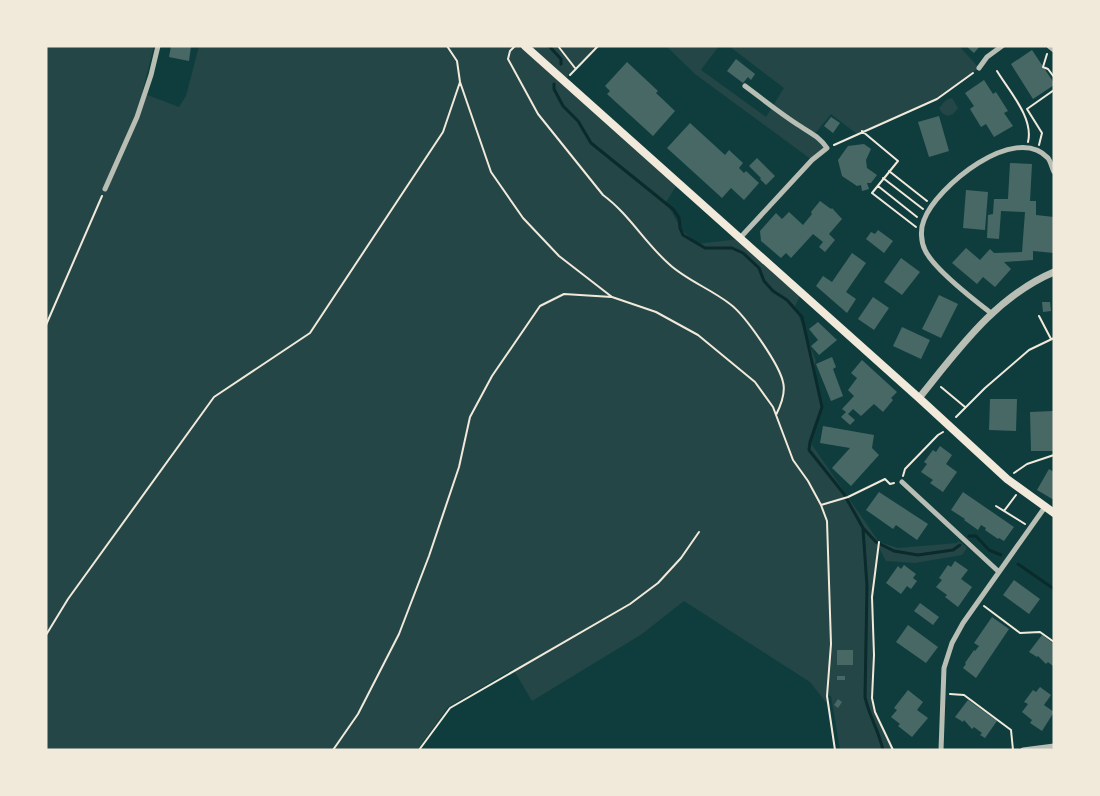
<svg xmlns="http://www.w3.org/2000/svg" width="1100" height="796" font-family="Mulish,sans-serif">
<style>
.green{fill:#244646}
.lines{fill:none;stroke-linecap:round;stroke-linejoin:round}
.stream{stroke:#0a2a2b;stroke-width:3}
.building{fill:#486865}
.path{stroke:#f1e9da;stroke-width:2}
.minor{stroke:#b8beb3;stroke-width:5}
.tertiary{stroke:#b8beb3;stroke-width:7}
.secondary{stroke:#f1e9da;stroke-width:8}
</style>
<rect width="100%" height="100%" fill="#0f3d3e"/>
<path class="green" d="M46 46H154L142 93 179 107 186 96 199 46H598L575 68 563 82 678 183 666 202 682 230 697 244 739 239 801 294 795 306 816 361 813 370 822 407 810 442 879 542 898 548 957 543 959 541 967 548 962 555 915 563 886 561 878 546 872 597 874 655 872 698 875 712 893 750H840L831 696H828V705L810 682 684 601 642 634 532 701 513 669 448 707 417 750H46Z
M666 46H719L701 70 766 117 784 88 729 46H959L979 68 937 99 907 113 857 134 831 114 814 135 827 148 812 160 695 74Z
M952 98 958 108 953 114 948 116 942 113 939 108 946 100Z"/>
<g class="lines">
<path class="stream" d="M549 46 561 59V64
M554 84V89L563 106 578 121 591 143 674 210 679 218 680 228 683 235 705 248H732L743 253 759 268 764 281 773 291 787 300 802 317 822 407 810 442 809 450 844 494 863 528 876 542 894 551 918 555 953 550 960 545
M863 529 867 586 865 697C869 716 879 731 883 750
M969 536H976L989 550 1001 555
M1018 564 1054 589"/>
</g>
<path class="building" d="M171 46H191L189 61 169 57Z
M966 46H980L974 53Z
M1032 50 1054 83V85L1033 99 1011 64Z
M736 59 755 74 751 80 748 77 743 83 727 71Z
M627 62 658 91 656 93 675 111 653 136 607 94 610 91 605 86Z
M984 80 993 94 996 92 1008 111 1004 113 1013 126 994 137 986 124 981 127 970 109 974 106 965 93Z
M939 116 949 151 929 157 918 122Z
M831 117 840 123 833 133 824 126Z
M690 123 725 155 729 150 743 163 739 168 744 173 746 171 759 183 744 200 731 188 722 198 667 148Z
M864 144 871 149 866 160 867 168 877 175 871 183H867L869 189 862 191 861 185 857 186 842 176 838 160 848 146Z
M757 158 775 176 766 185 760 179 761 178 749 166Z
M1010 163 1032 164 1030 201H1036V215L1054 217V253L1033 251V260L1004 262 1011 269 995 287 983 277 977 284 952 263 966 248 980 260 990 249 994 253 1022 252 1025 212 1001 211 999 239 987 238 988 215 993 214 994 199H1008Z
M966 190 988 192 985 230 963 228Z
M820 201 831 209 832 208 842 219 829 234 835 240 825 252 819 247 823 242 813 234 791 258 786 253 781 258 761 241 760 231 776 213 782 219 789 212 803 225 812 214 811 212Z
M878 230 893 241 884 253 866 239 871 232 875 234Z
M852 253 866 263 846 292 856 299 847 313 816 286 823 276 832 282Z
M901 258 920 272 902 295 884 282Z
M939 295 958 304 941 338 922 329Z
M873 297 889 308 874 330 858 319Z
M1042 302H1050L1051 311 1043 312Z
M818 322 837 340 819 355 811 346 818 340 809 329Z
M902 327 930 340 921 359 893 346Z
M832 357 836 367 833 369 843 396 831 401 816 364Z
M862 360 897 392 891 398 893 400 883 412 874 404 861 416 853 409 848 414 855 420 850 425 841 417 846 412 842 409 854 396 848 390 857 378 851 373Z
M990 399H1017L1016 431 989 430Z
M1053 411 1054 451H1031L1030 412Z
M823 426 874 435 872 448 879 455 851 486 832 468 850 448 820 443Z
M940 446 952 455 946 464 957 472 943 492 930 483 933 480 921 472 927 464 924 462 933 450 936 452Z
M1049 469 1054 472V500L1037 490Z
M879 492 928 524 917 540 896 525 893 529 866 510Z
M963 492 1014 527 1004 541 999 538 998 539 985 530 986 528 981 525 978 530 964 520 965 519 951 510Z
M955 561 968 570 961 579 972 587 958 607 945 597 947 595 936 587 942 580 939 578 948 565 951 567Z
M904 565 916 574 913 578 917 581 911 589 907 586 901 594 886 583 898 566 901 569Z
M1014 580 1040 599 1029 614 1003 595Z
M920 603 939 617 933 625 914 611Z
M992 617 1009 629 976 678 963 668 966 664 965 663 974 650 975 651 979 646 974 643Z
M908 625 938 647 926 663 896 642Z
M1042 635 1054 644V667L1048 662 1046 664 1038 656 1037 657 1029 652Z
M837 650H853V665H837Z
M837 676H845V680H837Z
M1040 687 1051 695 1044 705 1054 712 1042 731 1030 723 1032 720 1022 712 1028 704 1024 702 1033 690 1036 692Z
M908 690 923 702 917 710 928 718 912 737 898 726 900 724 891 717 897 710 894 708Z
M838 699 842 702 838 708 834 705Z
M968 700 997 721 985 738 980 735 982 733 974 727 972 729 964 720 963 722 955 717Z"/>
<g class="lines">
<path class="path" d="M515 46 510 51 508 59 538 114 603 195C629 214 645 243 669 264 686 280 711 289 730 304 745 315 779 364 783 382 786 393 781 405 776 415
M558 46 575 68
M1047 54 1043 67 1048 69 1054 77
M997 71C1009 91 1034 118 1028 142
M570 75 598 46
M460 82 491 172 523 218 559 256 612 297
M862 131 898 161 872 193 916 227
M834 145 937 99 973 73
M1039 145 1042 133 1027 109 1054 90
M889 171 927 201
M883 178 923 209
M878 186 917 217
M1039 316 1051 339
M46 325 102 196
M941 387 965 407
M956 417 985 388 1029 350 1054 338
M1014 473 1027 464 1054 455
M903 476 905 469 938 435 943 432
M821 505 848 497 885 479 890 484 894 483
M996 506 1025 524
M1004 511 1016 495
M879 542 872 597 874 655 872 698 875 712 893 750
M984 606 1020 633 1040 632 1054 642
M46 635 68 599 214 397 310 333 443 132 460 82 457 61 447 46
M950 694 964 695 1011 730 1013 750
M333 750 358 714 399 634 429 556 459 467 470 417 492 376 540 306 564 294 612 297 656 312 698 335 755 382 773 407 793 460 808 481 821 505 827 521 831 644 827 696 835 750
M419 750 450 708 630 604 658 583 681 558 699 532"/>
<path class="minor" d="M1049 46 1054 50
M979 68 987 57 1002 46
M105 189 137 117 151 75 158 46
M739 239 812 160 827 148C820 137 810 133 800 126 781 114 764 100 745 86
M991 313C974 300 933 268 925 250 921 242 920 229 924 220 936 187 1015 122 1048 158 1051 162 1052 168 1054 172
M902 482 999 572
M941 750 944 668 952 643 963 623 1045 507
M1023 750 1054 746"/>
<path class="tertiary" d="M919 398C958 350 995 297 1054 272"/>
<path class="secondary" d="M525 46 919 398 1007 479 1054 513"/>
</g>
<rect width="1100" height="796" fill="none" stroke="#f1e9da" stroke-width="95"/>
</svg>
